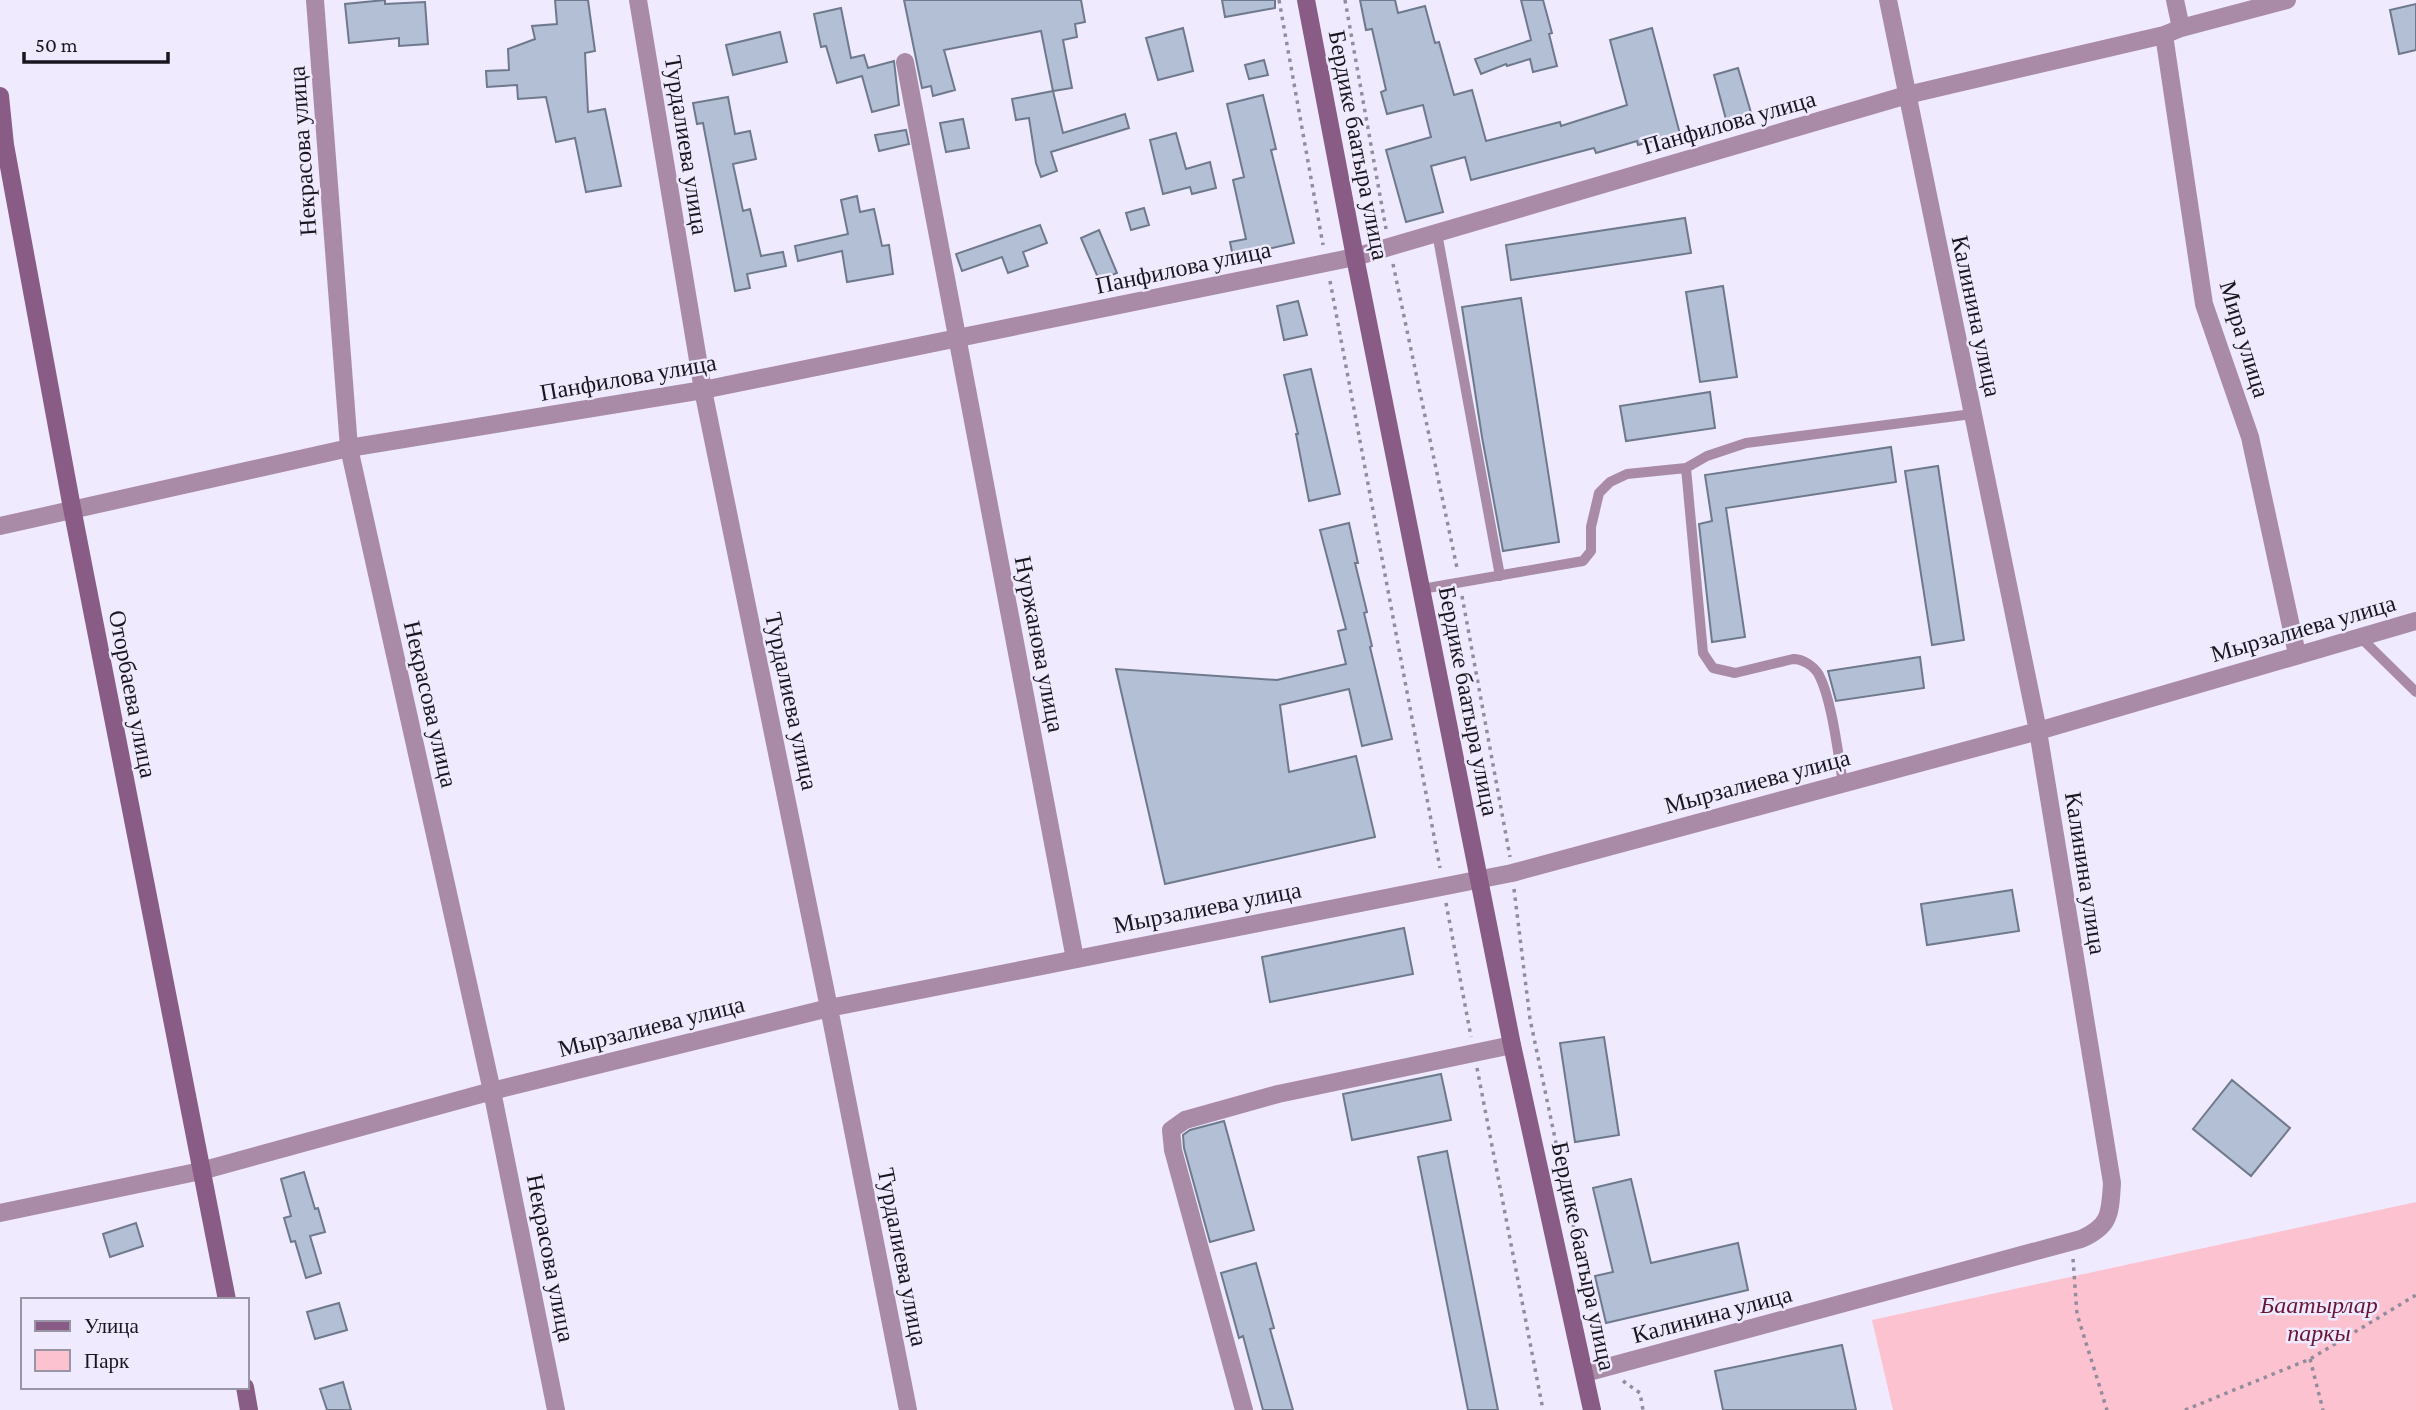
<svg xmlns="http://www.w3.org/2000/svg" width="2416" height="1410" font-family="'Crimson Pro',serif">
<style>
.green{fill:#fdc2d0}
.building{fill:#b3bfd5;stroke:#6e798d;stroke-width:2}
.lines{fill:none;stroke-linecap:round;stroke-linejoin:round}
.path{stroke:#918d9c;stroke-width:3.5;stroke-dasharray:3.5 5;stroke-linecap:butt}
.lane{stroke:#aa8ba7;stroke-width:10}
.street{stroke:#aa8ba7;stroke-width:18}
.secondary{stroke:#885c84;stroke-width:18}
.labels{text-anchor:middle;dominant-baseline:central;stroke-width:5;stroke-linejoin:round;paint-order:stroke}
.street-label{font-size:24px;fill:#18161e;stroke:#efeafe}
.park-label{font-size:24px;font-style:italic;fill:#691535;stroke:#efeafe}
</style>
<rect width="100%" height="100%" fill="#efeafe"/>
<path class="green" d="M2416 1202V1410H1893L1872 1320Z"/>
<path class="building" d="M385 0V4L425 2 428 44 399 46V38L349 43 345 4Z
M555 0H588L595 51 585 53 588 112 605 109 621 186 586 192 575 138 556 142 546 97 518 99 517 85 487 87 486 71 509 70 508 49 535 39 532 26 557 24Z
M904 0H1081L1085 22 1075 24 1077 37 1063 40 1072 88 1053 91 1041 31 944 50 955 90 933 96 931 86 922 88Z
M1222 0H1275V8L1225 17Z
M1360 0H1395L1398 13 1425 6 1435 43 1439 42 1454 95 1472 90 1486 141 1560 122 1561 126 1627 105 1610 40 1652 28 1680 134 1638 145 1637 141 1596 153 1594 148 1471 180 1465 157 1431 166 1443 212 1406 222 1386 150 1431 137 1423 105 1387 114 1381 92 1386 90 1372 29 1366 30Z
M1521 0H1543L1552 33 1549 34 1557 66 1533 72 1530 59 1507 66 1506 64 1481 74 1475 59 1531 40Z
M2416 4V50L2399 54 2390 10Z
M841 8 851 58 864 55 868 68 894 61 899 105 872 112 862 76 837 83 826 46 821 47 814 14Z
M1183 28 1193 71 1158 80 1146 38Z
M780 32 787 62 733 75 726 45Z
M1264 60 1268 75 1249 79 1245 65Z
M1738 68 1752 116 1727 123 1714 75Z
M1053 91 1063 133 1125 114 1129 128 1051 152 1057 171 1041 177 1036 163 1029 118 1016 120 1012 99Z
M1263 95 1276 149 1271 150 1294 243 1233 257 1230 242 1246 239 1233 180 1244 177 1227 104Z
M728 97 735 134 750 131 756 159 733 164 743 211 750 209 761 256 783 252 786 266 747 274 750 288 735 291 703 123 697 124 693 103Z
M963 119 969 148 946 152 940 123Z
M906 130 909 144 879 151 875 135Z
M1176 133 1186 169 1210 162 1216 188 1192 194 1190 187 1163 194 1150 140Z
M857 196 860 212 874 209 882 246 889 245 893 274 847 282 842 251 798 261 795 246 848 234 841 200Z
M1144 208 1149 225 1131 230 1126 213Z
M1685 218 1691 253 1511 280 1506 245Z
M1040 225 1047 243 1023 252 1028 266 1008 273 1002 257 962 271 956 254Z
M1099 230 1117 273 1099 280 1081 238Z
M1723 286 1737 377 1700 382 1686 292Z
M1521 298 1559 542 1503 551 1482 437 1462 307Z
M1298 301 1307 335 1284 340 1277 306Z
M1311 369 1340 494 1309 501 1296 434H1298L1284 375Z
M1710 392 1715 428 1626 441 1620 406Z
M1891 447 1896 482 1726 508 1745 637 1712 642 1699 524 1712 521 1705 475Z
M1938 466 1964 640 1932 645 1905 471Z
M1349 523 1358 563H1355L1367 612 1364 613 1372 646 1370 647 1392 739 1362 746 1349 689 1280 705 1289 772 1356 756 1375 837 1165 884 1116 669 1277 680 1346 664 1338 631 1346 629 1320 530Z
M1920 657 1924 688 1836 701 1828 671Z
M2012 890 2019 931 1927 945 1921 904Z
M1404 928 1413 974 1270 1002 1262 957Z
M1604 1037 1619 1135 1575 1142 1560 1043Z
M1441 1074 1451 1120 1352 1140 1343 1094Z
M2232 1080 2290 1128 2251 1176 2193 1129Z
M1224 1121 1254 1230 1210 1242 1184 1148 1183 1135 1190 1130Z
M1447 1151 1498 1410H1468L1418 1157Z
M304 1172 315 1209 318 1208 325 1232 310 1236 321 1273 306 1278 295 1241 291 1242 284 1218 291 1216 281 1179Z
M1631 1179 1651 1263 1738 1243 1748 1290 1606 1323 1595 1276 1613 1272 1593 1188Z
M136 1223 143 1246 110 1257 103 1234Z
M1256 1263 1274 1328 1270 1329 1293 1410H1263L1243 1336 1239 1338 1221 1273Z
M339 1303 347 1330 315 1339 307 1312Z
M1842 1345 1856 1410H1723L1715 1371Z
M343 1382 351 1410H327L320 1389Z"/>
<g class="lines">
<path class="path" d="M1279 0 1323 245
M1345 0 1386 229
M1393 264 1457 568
M1330 281 1440 868
M1462 596 1510 857
M1514 889 1530 1019 1600 1353
M1446 903 1471 1037
M1477 1068 1543 1410
M2073 1259 2077 1314 2107 1410
M2310 1359 2323 1410
M1623 1381 1640 1393 1643 1410
M2185 1410 2310 1359 2416 1295"/>
<path class="lane" d="M1437 233 1500 576
M1686 468 1703 653 1713 668 1735 673 1793 659C1803 659 1814 666 1819 675 1832 700 1838 754 1843 783
M1422 589 1583 561 1591 551V527L1599 493 1610 482 1627 474 1686 468 1707 456 1746 443 1972 414
M2360 637 2416 692"/>
<path class="street" d="M315 0 349 448 492 1091 556 1410
M638 0 703 390 829 1008 908 1410
M2175 0 2181 28
M2164 35 2204 304 2250 437 2297 654
M905 62 1075 959
M0 526 349 448 703 390 1355 257 1907 95 2164 35 2181 28 2287 0
M0 1213 201 1171 492 1091 829 1008 1512 873 2038 731 2416 621
M1585 1373 2081 1239C2111 1226 2110 1213 2112 1183L2038 731 1888 0
M1244 1410 1173 1150 1171 1130 1185 1120 1278 1094 1512 1045"/>
<path class="secondary" d="M1306 0 1355 257 1512 1045 1592 1410
M0 96 5 145 72 508 227 1300
M245 1387 249 1410"/>
</g>
<g class="labels">
<g class="street-label">
<text transform="translate(1729 122) rotate(-16)">Панфилова улица</text>
<text transform="translate(687 145) rotate(81)">Турдалиева улица</text>
<text transform="translate(1359 145) rotate(79)">Бердике баатыра улица</text>
<text transform="translate(302 151) rotate(-94)">Некрасова улица</text>
<text transform="translate(1183 267) rotate(-12)">Панфилова улица</text>
<text transform="translate(1977 316) rotate(78)">Калинина улица</text>
<text transform="translate(2245 339) rotate(73)">Мира улица</text>
<text transform="translate(628 377) rotate(-10)">Панфилова улица</text>
<text transform="translate(2303 628) rotate(-16)">Мырзалиева улица</text>
<text transform="translate(1040 644) rotate(79)">Нуржанова улица</text>
<text transform="translate(133 694) rotate(79)">Оторбаева улица</text>
<text transform="translate(792 701) rotate(78)">Турдалиева улица</text>
<text transform="translate(1469 701) rotate(79)">Бердике баатыра улица</text>
<text transform="translate(431 704) rotate(77)">Некрасова улица</text>
<text transform="translate(1757 781) rotate(-15)">Мырзалиева улица</text>
<text transform="translate(2086 873) rotate(81)">Калинина улица</text>
<text transform="translate(1207 907) rotate(-11)">Мырзалиева улица</text>
<text transform="translate(651 1026) rotate(-14)">Мырзалиева улица</text>
<text transform="translate(1584 1256) rotate(78)">Бердике баатыра улица</text>
<text transform="translate(903 1257) rotate(79)">Турдалиева улица</text>
<text transform="translate(551 1258) rotate(79)">Некрасова улица</text>
<text transform="translate(1712 1314) rotate(-15)">Калинина улица</text>
</g>
<g class="park-label">
<text x="2319" y="1304">Баатырлар<tspan x="2319" dy="28">паркы</tspan></text>
</g>
</g>
<rect x="21" y="1298" width="228" height="91" fill="#efeafe" stroke="#9995a4" stroke-width="2"/>
<rect x="35" y="1321" width="35" height="10" fill="#885c84" stroke="#9995a4" stroke-width="2"/>
<text x="84" y="1333" font-size="21" fill="#18161e">Улица</text>
<rect x="35" y="1350" width="35" height="21" fill="#fdc2d0" stroke="#9995a4" stroke-width="2"/>
<text x="84" y="1368" font-size="21" fill="#18161e">Парк</text>
<path d="M24 52v10h144v-10" fill="none" stroke="#18161e" stroke-width="3.5"/>
<text x="35" y="52" font-size="21" fill="#18161e" stroke="#efeafe" stroke-width="5" paint-order="stroke">50 m</text>
</svg>
